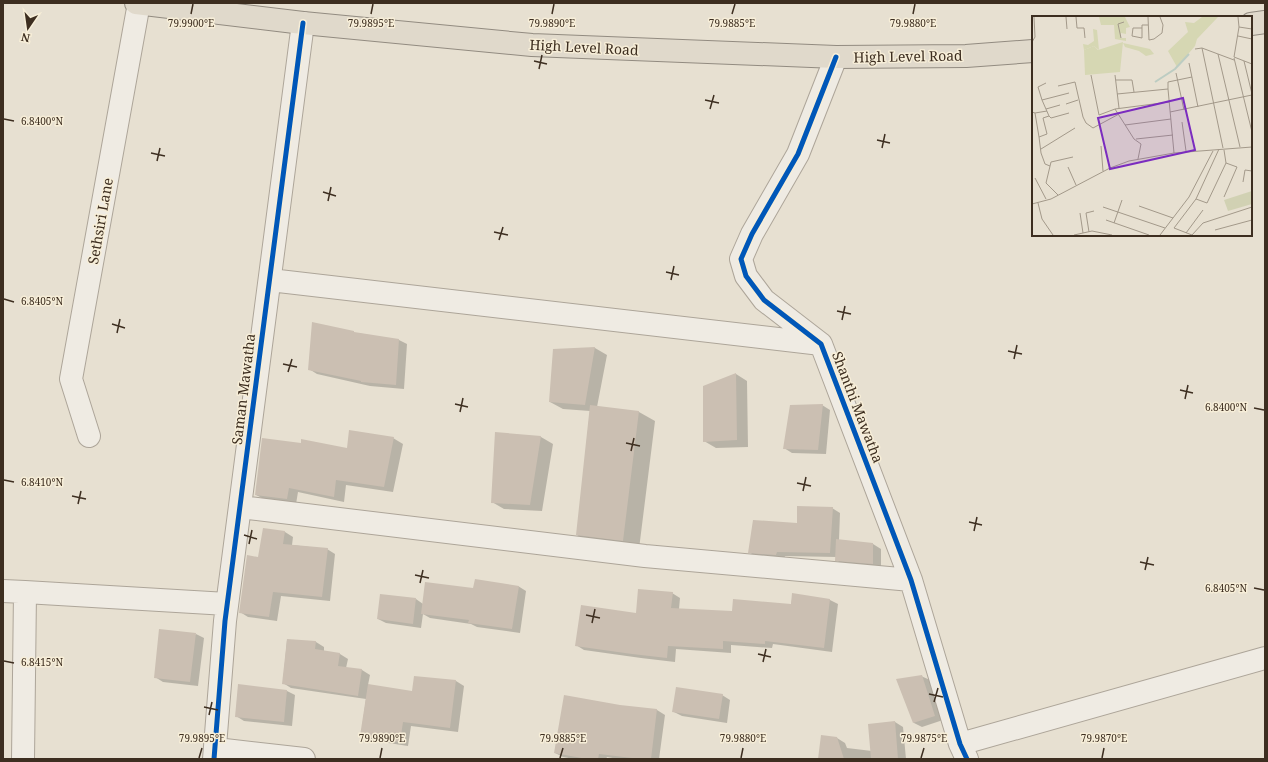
<svg xmlns="http://www.w3.org/2000/svg" width="1268" height="762" font-family="'Noto Serif',serif">
<style>
.shadow{fill:#0003}
.building{fill:#cbbfb2}
.lines{fill:none;stroke-linecap:round;stroke-linejoin:round}
.minor-casing{stroke:#ada599;stroke-width:24}
.trunk-casing{stroke:#928b80;stroke-width:24}
.minor{stroke:#efebe3;stroke-width:22}
.trunk{stroke:#e0d9cb;stroke-width:22}
.cycleway-casing{stroke:#f7eed8;stroke-width:8}
.cycleway{stroke:#0057b8;stroke-width:5}
.ticks{fill:none;stroke:#3d2e20;stroke-width:1.5}
.labels{text-anchor:middle;dominant-baseline:central;stroke-width:3;stroke-linejoin:round;paint-order:stroke}
.street-label{font-size:14px;fill:#3d2e20;stroke:#f7eed8}
.inset-river{fill:none;stroke:#bcccc2;stroke-width:2}
.inset-road{fill:none;stroke:#a3998a;stroke-width:1}
.view{fill:#7b2cbf;fill-opacity:0.15;stroke:#7b2cbf;stroke-width:2}
.inset-edge{fill:none;stroke:#3d2e20;stroke-width:2}
.ticks-label{font-size:10px;text-anchor:middle;fill:#3d2e20;stroke:#f7eed8;stroke-width:3;stroke-linejoin:round;paint-order:stroke}
</style>
<rect width="100%" height="100%" fill="#e7e0d1"/>
<path class="shadow" d="M356 333 399 340 407 344 404 389 370 386 317 374 309 369Z
M595 348 607 355 597 407 639 412 655 421 639 549 593 544 577 535 590 411 563 409 550 402 554 350Z
M736 374 747 381 748 447 716 448 704 441Z
M822 405 830 410 826 454 792 453 784 448Z
M496 433 541 437 553 444 542 511 504 509 492 502Z
M393 438 403 444 393 492 346 485 344 502 298 492 296 504 266 500 256 495Z
M832 508 840 513 839 540 873 544 881 549V568L844 565 836 560V557L785 556 784 559 757 557 749 552 798 524Z
M264 529 285 532 293 537 292 545 327 549 335 554 330 601 281 596 277 621 248 617 240 612 259 558Z
M518 586 526 591 520 633 477 627 471 624 430 618 423 614 421 628 386 623 378 619 416 599 423 604 474 589Z
M672 593 680 598 679 609 733 612 791 605 793 594 830 600 838 604 832 652 773 644 772 648 731 645V653L676 649 675 662 641 658 584 650 576 645 637 614Z
M196 634 204 638 198 686 163 682 155 677Z
M287 640 316 642 324 647V652L340 654 348 659 346 668 362 670 370 675 368 685 413 692 456 681 464 686 458 732 411 726 408 746 369 740 361 735 366 699 291 688 283 683Z
M921 676 930 680 943 720 922 727 914 723 897 680Z
M287 691 295 695 292 726 244 721 236 716Z
M722 695 730 700 727 723 682 716 674 712Z
M620 706 657 710 665 715 659 759H618L607 757 606 759H574L563 757 555 753Z
M895 722 903 727 906 759H819L837 738 845 743 847 748 872 751Z"/>
<path class="building" d="M312 322 354 331V332L399 339 396 385 361 382V381L308 370Z
M595 347 585 405 549 402 553 349Z
M736 373 737 440 703 442V386Z
M823 404 818 450 783 449 790 405Z
M590 405 639 411 623 541 576 535Z
M349 430 394 437 384 487 336 480 334 497 289 488 287 499 255 495 262 438 301 443V439L347 448Z
M495 432 541 436 530 505 491 503Z
M797 506 833 507 830 553 777 552 776 555 748 553 753 520 797 523Z
M263 528 285 531 283 544 328 548 322 597 273 592 269 617 239 613 247 555 258 557Z
M836 539 873 543V564L835 561Z
M475 579 519 586 512 629 468 623 469 620 421 614 425 582 473 588Z
M638 589 673 592 671 608 732 611 733 599 791 604 792 593 830 599 824 648 765 641V644L723 641V649L668 646 667 658 632 654 575 646 581 605 636 613Z
M380 594 416 598 413 624 377 619Z
M159 629 196 633 190 682 154 678Z
M287 639 316 641 315 649 340 653 338 666 362 669 358 696 282 684Z
M922 675 935 716 913 723 896 679Z
M414 676 456 680 450 728 403 722 400 742 360 736 368 684 412 691Z
M238 684 287 690 284 722 235 717Z
M676 687 723 694 719 719 672 712Z
M564 695 620 705 657 709 651 759H640L599 754 598 759H587L554 753Z
M895 721 898 759H871L868 724Z
M821 735 837 737 844 759H818Z"/>
<g class="lines">
<g class="minor-casing">
<path id="minor" d="M836 57 798 154 752 234 741 259 746 276 764 300 821 344 911 580 960 744 967 759
M270 280 821 344
M89 436 71 379 139 3
M240 507 645 556 911 580
M3 591 25 592 227 604
M960 744 1265 658
M216 749 304 759
M23 759 25 592
M214 759 225 621 303 23"/>
</g>
<g class="trunk-casing">
<path id="trunk" d="M136 3 303 23 532 45 836 57 966 56 1033 51
M1251 24 1265 22"/>
</g>
<use href="#minor" class="minor"/>
<use href="#trunk" class="trunk"/>
<g class="cycleway-casing">
<path id="cycleway" d="M836 57 798 154 752 234 741 259 746 276 764 300 821 344 911 580 960 744 967 759
M214 759 225 621 303 23"/>
</g>
<use href="#cycleway" class="cycleway"/>
</g>
<path class="ticks" d="M191 14 193 4M371 14 373 4M552 14 554 4M732 14 735 4M913 14 915 4M534 61 547 64M539 69 542 55M705 100 719 103M710 109 714 95M4 119 14 121M877 140 890 143M882 148 885 134M151 153 165 156M157 161 160 148M323 192 336 196M328 201 331 187M494 232 508 235M499 240 503 227M666 272 679 275M671 280 674 266M4 299 14 302M837 311 851 314M842 320 845 306M112 324 125 328M117 333 120 319M1008 351 1022 354M1014 359 1017 345M283 364 297 367M288 372 292 359M1180 390 1193 393M1185 399 1188 385M455 404 468 407M1254 408 1264 410M460 412 463 398M626 443 640 446M631 451 634 438M4 480 14 482M797 483 811 486M803 491 806 477M72 496 86 499M78 504 81 491M969 522 982 525M974 531 977 517M244 535 257 539M249 544 252 530M1140 562 1154 565M1145 570 1148 557M415 575 429 578M420 583 423 570M1254 588 1264 590M586 615 600 618M592 623 595 609M758 654 771 657M4 661 14 663M763 662 766 649M929 694 943 697M934 702 938 688M204 707 218 710M209 715 212 702M199 758 202 748M380 758 382 748M560 758 563 748M741 758 743 748M921 758 924 748M1102 758 1104 748"/>
<g class="labels">
<g class="street-label">
<text transform="translate(584 47) rotate(3)">High Level Road</text>
<text transform="translate(908 56) rotate(-1)">High Level Road</text>
<text transform="translate(100 221) rotate(-80)">Sethsiri Lane</text>
<text transform="translate(243 389) rotate(-83)">Saman Mawatha</text>
<text transform="translate(858 407) rotate(69)">Shanthi Mawatha</text>
</g>
</g>
<g transform="translate(1032 16)">
<rect width="220" height="220" fill="#e7e0d1"/>
<path d="M170 1H186L165 23 163 30 145 51 136 35 156 16 153 6 162 7ZM91 26 88 56 53 59 52 34 62 30 66 34Z" fill="#d6d7b3"/>
<path d="M67 1H93L98 11 94 12V18L89 17V22H94V25L83 23 82 9H69ZM61 13 65 14 67 34 62 30 52 34 51 28 56 29 62 25ZM91 27 118 33 122 38 114 40 107 35 93 31Z" fill="#d6d7b3"/>
<path d="M220 175V188L196 195 192 184Z" fill="#d1d1b3"/>
<path class="inset-river" d="M123 66 143 53 157 38"/>
<path class="inset-road" d="M34 1 35 13M44 1 45 12H52L53 22M116 1 117 24 122 23 130 17 131 9 128 1M206 1 207 11 202 41 220 48M207 11 220 13M110 12H101L100 20 110 22V9H116M206 20 220 23M89 22 86 8 92 6M0 26 3 21 2 1M170 32 186 38M163 33 170 32 191 132M202 42 220 116M202 44 186 38 208 131M212 45 220 78M157 47 166 91M144 57 152 94M59 59 67 99 83 93 102 123 109 128 106 143M83 59 87 92M84 64H100L102 76M26 70 43 66 51 101 54 107 61 112 87 98M136 73V66L160 61M85 78 136 73 142 137M10 84 6 71 14 67M34 88 46 84M14 93 28 89M83 93 137 86M0 96 3 97 7 121M138 96 220 79M3 97 15 95M17 100 19 102 37 97M150 106 154 135M93 109 139 103M104 123 141 119M69 130 71 155M9 133 43 112M18 150 13 148 9 137 7 121 15 118 11 102 17 100 10 84 37 77M36 151 44 169M3 162 14 183M211 166 213 154 220 155M26 179 14 167 19 146 41 141M192 181 205 151 194 147M164 183 175 187 194 147 192 134M6 187 10 203 21 219M0 188 19 183 78 152 97 145 142 137 220 131M107 190 141 202M71 191 133 212M48 197 51 217M74 204 117 219M82 207 90 184M183 214 220 204M57 216 54 197 62 195M154 217 171 194M42 219 60 215 80 219M128 219 157 181 181 135M160 219 142 212 164 183 187 133M160 219 171 207 220 191"/>
<path class="view" d="M151 82 163 134 78 153 66 102Z"/>
<rect width="220" height="220" class="inset-edge"/>
</g>
<g class="ticks-label">
<text x="191" y="27">79.9900°E</text>
<text x="371" y="27">79.9895°E</text>
<text x="552" y="27">79.9890°E</text>
<text x="732" y="27">79.9885°E</text>
<text x="913" y="27">79.9880°E</text>
<text x="42" y="125">6.8400°N</text>
<text x="42" y="305">6.8405°N</text>
<text x="1226" y="411">6.8400°N</text>
<text x="42" y="486">6.8410°N</text>
<text x="1226" y="592">6.8405°N</text>
<text x="42" y="666">6.8415°N</text>
<text x="202" y="742">79.9895°E</text>
<text x="382" y="742">79.9890°E</text>
<text x="563" y="742">79.9885°E</text>
<text x="743" y="742">79.9880°E</text>
<text x="924" y="742">79.9875°E</text>
<text x="1104" y="742">79.9870°E</text>
</g>
<rect width="1268" height="762" fill="none" stroke="#3d2e20" stroke-width="8"/>
<g transform="translate(28 28) rotate(193)" stroke="#f7eed8" stroke-width="3" paint-order="stroke">
<path d="M0-3L7 15L0 10L-7 15Z" fill="#3d2e20"/>
<text y="-6" font-size="11" font-weight="bold" text-anchor="middle" fill="#3d2e20">N</text>
</g>
</svg>
